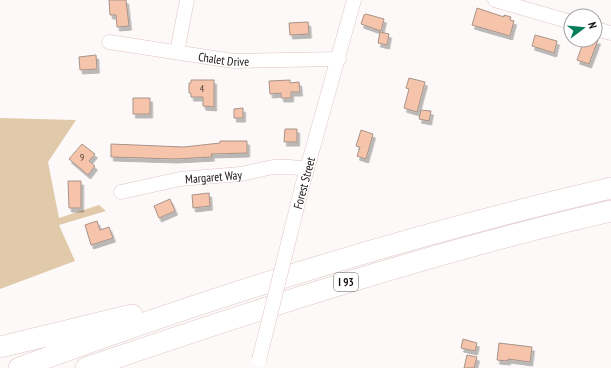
<svg xmlns="http://www.w3.org/2000/svg" width="611" height="368" font-family="'PT Sans Narrow',sans-serif">
<style>
.green{fill:#e0caaa}
.building{fill:#f5c4aa;stroke:#a79388;filter:url(#shadow)}
.lines{fill:none;stroke-linecap:round;stroke-linejoin:round}
.minor-casing{stroke:#dec4c3;stroke-width:15}
.highway-casing{stroke:#dec4c3;stroke-width:22}
.minor{stroke:#fff;stroke-width:14}
.highway{stroke:#fff;stroke-width:21}
.minor-bridge-casing{stroke:#dec4c3;stroke-width:15;stroke-linecap:butt}
.minor-bridge{stroke:#fff;stroke-width:14}
.labels{text-anchor:middle;dominant-baseline:central;stroke-width:3;stroke-linejoin:round;paint-order:stroke}
.number-label{font-size:10px;fill:#4e3c36}
.shield{fill:#fff;stroke:#5d5757;stroke-width:1}
.shield-label{font-size:11px;font-weight:bold;fill:#170f0f}
.street-label{font-size:12px;fill:#170f0f;stroke:#fff}
</style>
<defs>
<filter id="shadow"><feDropShadow dx="2.5" dy="4" stdDeviation="0" flood-color="#0004"/></filter>
</defs>
<rect width="100%" height="100%" fill="#fef9f9"/>
<path class="green" d="M0 118 76 120 48 162 59 218 99 205 106 211 59 225 75 261 0 289Z"/>
<path class="building" d="M109 0H126L129 26 117 27 116 15H110Z
M477 8 504 17V15L511 17 510 20 514 21 510 36 472 25Z
M366 14 384 19 381 31 361 24 364 15Z
M308 22 309 34 290 35 289 23Z
M380 32 389 34 387 45 378 43Z
M535 35 557 41 554 53 532 46Z
M584 40H598L589 64 577 60Z
M96 55 97 69 80 70 79 57Z
M409 78 425 82 417 112 404 108 409 89 406 88Z
M191 80H214V107L203 106V97H191V93H189V83H191Z
M290 80V83L299 82 300 92H291V98H281V93L270 94 269 81Z
M133 98H150V114H133Z
M243 108V118H234V109Z
M421 110 431 111 429 121 419 119Z
M285 129H297V142H284Z
M361 130 373 134 366 159 357 156 360 147 356 146Z
M220 141H247V153L211 154 212 157 175 159 111 157V144L184 147 220 143Z
M82 144 95 154 89 161 95 166 88 175 69 159Z
M68 181H81V208H69Z
M209 193 210 206 193 208 192 195Z
M170 199 175 211 159 218 154 206Z
M97 221 100 230 109 227 113 238 91 245 85 225Z
M463 339 477 343 475 351 461 348Z
M499 343 532 347 530 362 508 359V361L497 360Z
M467 355 477 357 474 368H464Z"/>
<g class="lines">
<g class="minor-casing">
<g id="minor">
<path d="M495 0 571 22"/>
<path d="M595 29 611 33"/>
<path id="s1" d="M109 42 233 61 339 59"/>
<path d="M177 52 187 0"/>
<path d="M302 187 354 0"/>
<path id="s2" d="M121 192 180 179 241 174 273 167H290L307 169"/>
</g>
</g>
<g class="highway-casing">
<path id="highway" d="M0 347 132 315
M19 368C212 296 410 235 611 188
M86 368C259 309 432 252 611 211"/>
</g>
<use href="#minor" class="minor"/>
<use href="#highway" class="highway"/>
<g class="minor-bridge-casing">
<path id="minor-bridge" d="M259 360 302 187"/>
</g>
<use href="#minor-bridge" class="minor-bridge"/>
</g>
<g class="labels">
<g class="number-label">
<text x="202" y="88">4</text>
<text x="82" y="157">9</text>
</g>
<rect class="shield" x="334" y="273" width="24" height="18" rx="3"/>
<g class="shield-label">
<text x="346" y="282">I 93</text>
</g>
<g class="street-label">
<text stroke="none"><textPath href="#s1" startOffset="116">Chalet Drive</textPath></text>
<text stroke="none"><textPath href="#s2" startOffset="94">Margaret Way</textPath></text>
<text transform="translate(304 183) rotate(-75)">Forest Street</text>
</g>
</g>
<g transform="translate(583 28) rotate(74)"><circle r="19" fill="#ffffff" stroke="#a29f9f"/>
<path d="M0-3L7 15L0 10L-7 15Z" fill="#067d5b"/>
<text y="-6" font-size="11" font-weight="bold" text-anchor="middle" fill="#170f0f">N</text>
</g>
</svg>
